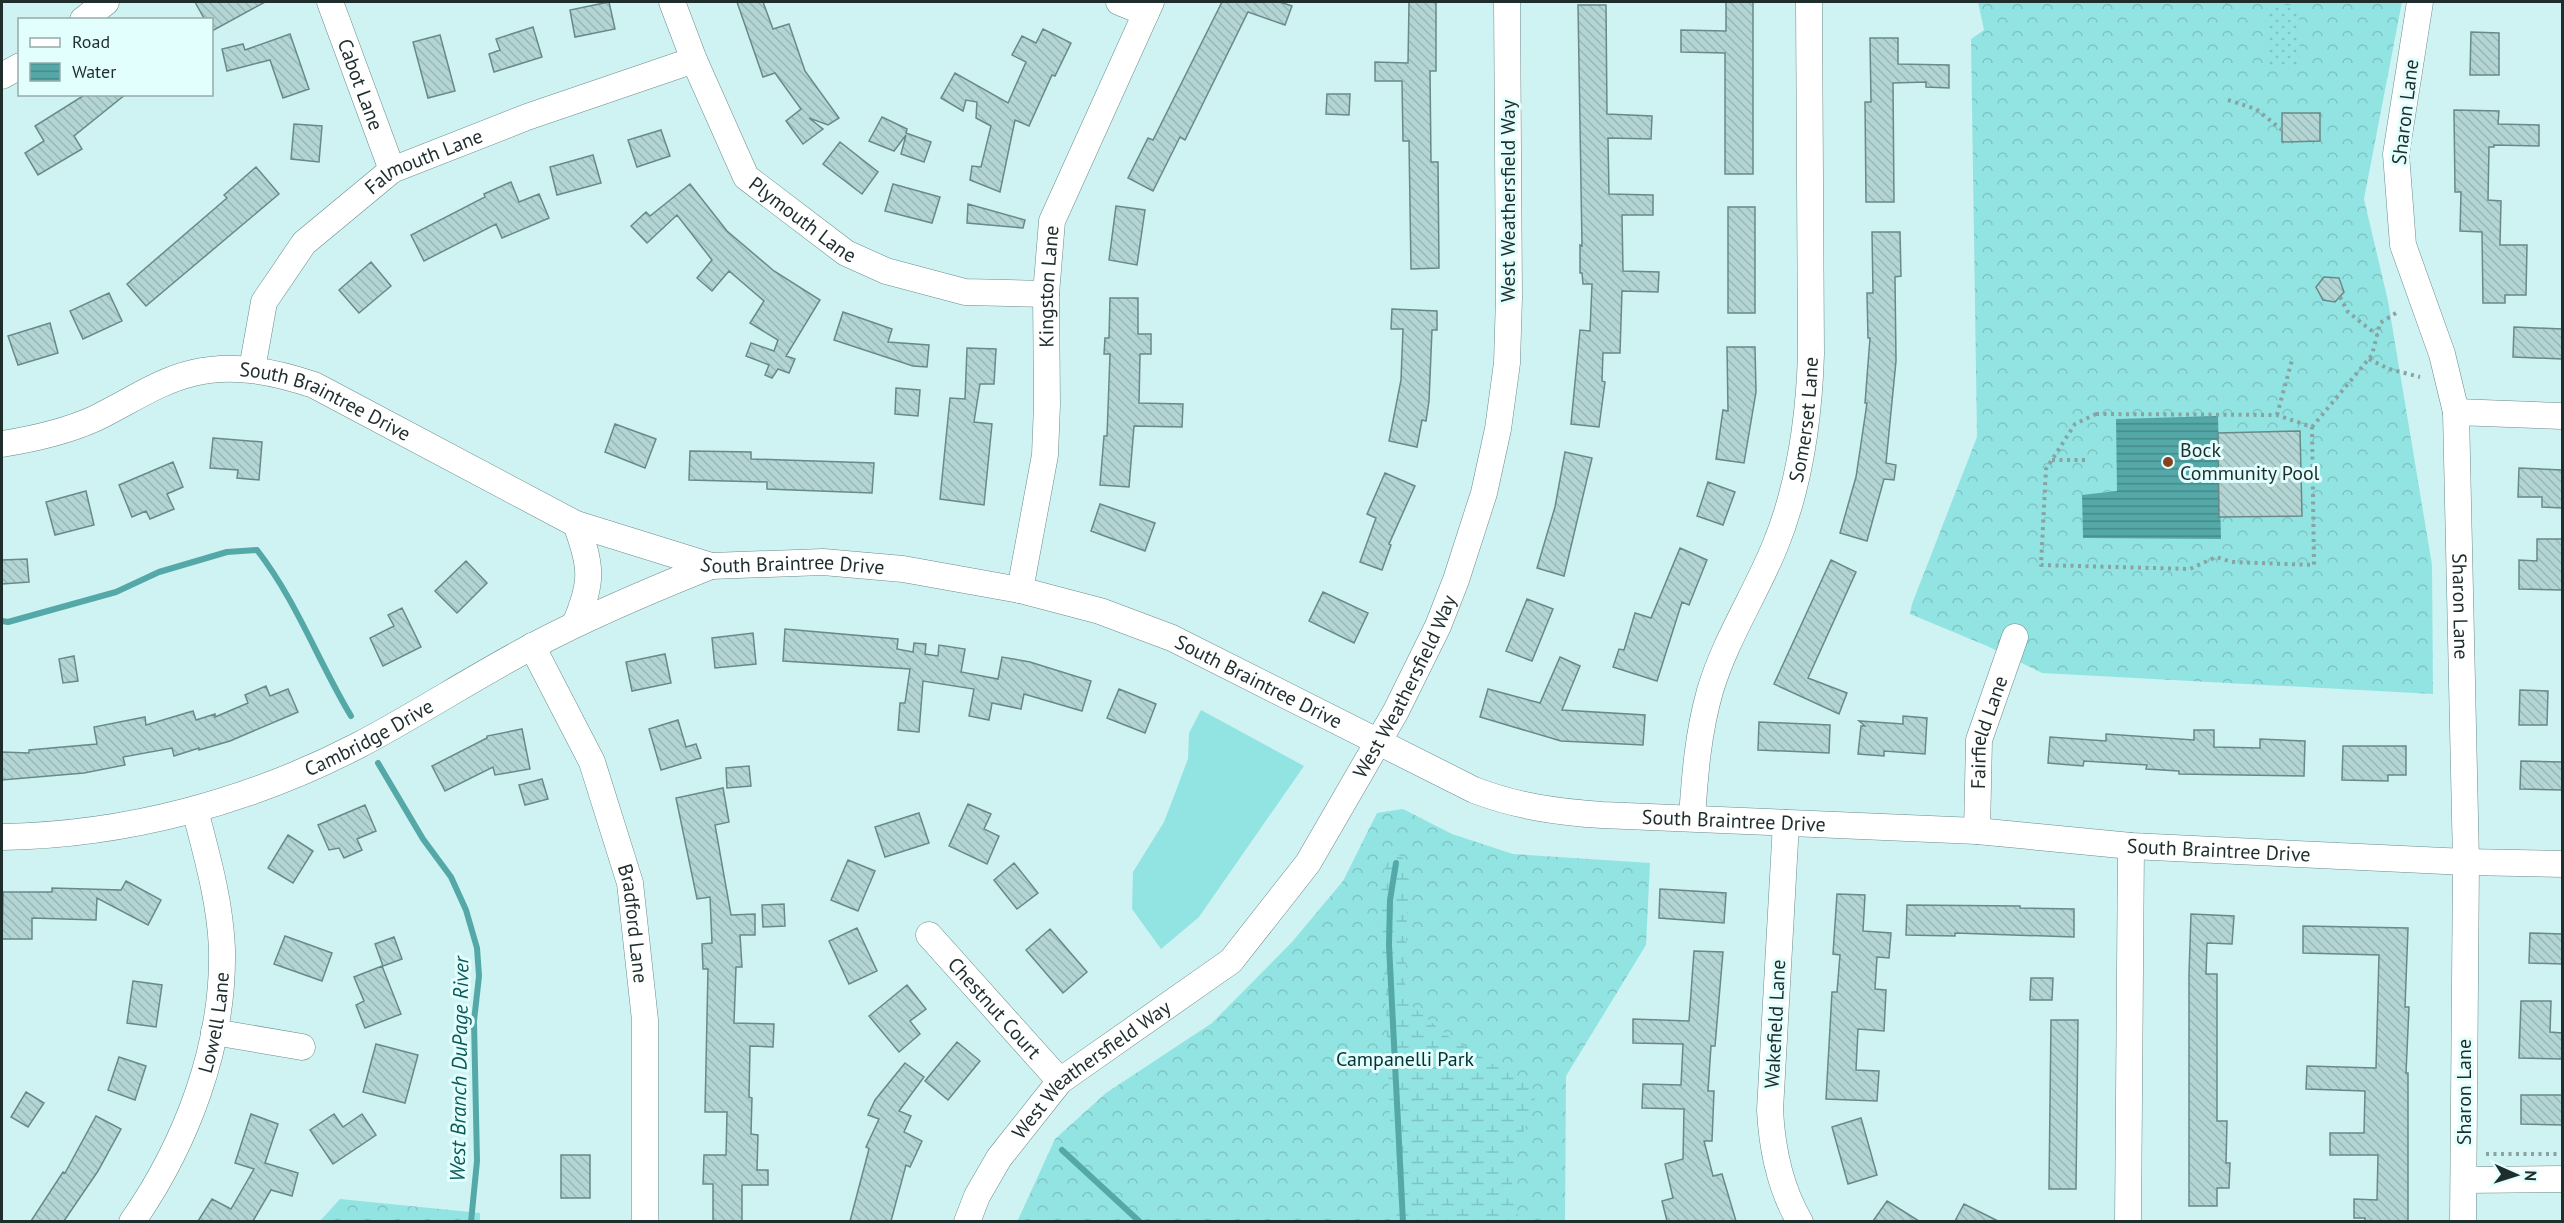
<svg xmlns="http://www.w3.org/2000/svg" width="2564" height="1223" font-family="'PT Sans',sans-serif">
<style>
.grass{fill:#92e4e3}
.forest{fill:url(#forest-crowns)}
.wetland{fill:url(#wetland-marsh)}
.garden{fill:url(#garden-dots)}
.water{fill:url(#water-rules)}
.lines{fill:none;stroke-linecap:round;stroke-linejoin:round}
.stream{stroke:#54a9a8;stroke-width:6}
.building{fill:url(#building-back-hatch);stroke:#688a89;stroke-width:1.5}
.minor-casing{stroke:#6a8c8b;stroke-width:27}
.path{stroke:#88a3a3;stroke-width:4;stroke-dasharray:3 4.5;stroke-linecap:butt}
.minor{stroke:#fff;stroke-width:26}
.poi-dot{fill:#894220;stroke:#e2fffe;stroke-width:2}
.labels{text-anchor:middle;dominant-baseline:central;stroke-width:6;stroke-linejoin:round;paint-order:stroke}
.street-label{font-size:20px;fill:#1f2d2d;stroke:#e2fffe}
.poi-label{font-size:20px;fill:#1f2d2d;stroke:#e2fffe;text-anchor:start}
.park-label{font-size:20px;fill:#053131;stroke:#e2fffe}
.water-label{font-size:21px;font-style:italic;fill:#0b5857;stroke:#e2fffe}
</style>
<defs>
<pattern id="forest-crowns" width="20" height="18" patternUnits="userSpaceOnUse" patternTransform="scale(1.5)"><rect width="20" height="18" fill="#92e4e3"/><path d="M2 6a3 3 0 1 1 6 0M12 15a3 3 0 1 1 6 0" fill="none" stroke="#7dc4c3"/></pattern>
<pattern id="wetland-marsh" width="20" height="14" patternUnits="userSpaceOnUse" patternTransform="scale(1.5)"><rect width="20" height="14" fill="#92e4e3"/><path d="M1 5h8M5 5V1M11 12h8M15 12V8" fill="none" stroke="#7dc4c3"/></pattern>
<pattern id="garden-dots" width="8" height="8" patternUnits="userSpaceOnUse" patternTransform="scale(1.5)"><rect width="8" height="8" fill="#92e4e3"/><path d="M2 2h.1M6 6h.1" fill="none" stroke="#7dc4c3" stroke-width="1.8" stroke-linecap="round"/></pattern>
<pattern id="water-rules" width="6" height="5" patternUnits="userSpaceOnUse" patternTransform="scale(1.5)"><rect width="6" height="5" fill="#54a9a8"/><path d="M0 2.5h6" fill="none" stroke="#458a89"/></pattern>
<pattern id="building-back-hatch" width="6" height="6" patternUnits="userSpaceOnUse" patternTransform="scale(1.5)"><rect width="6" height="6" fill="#b3d6d5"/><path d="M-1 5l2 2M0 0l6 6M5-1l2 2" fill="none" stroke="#9ab8b7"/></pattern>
</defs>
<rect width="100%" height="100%" fill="#cff3f2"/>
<path class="grass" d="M1201 710 1304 766 1199 917 1161 949 1132 909 1133 872 1164 822 1188 759 1189 733Z"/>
<path class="forest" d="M1978 2H2402L2364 199 2388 301 2432 565 2433 694 2042 673 1987 646 1910 614 1912 604 1977 437 1971 39 1984 30Z
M1403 809 1452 834 1513 854 1650 863 1646 945 1566 1076 1565 1221 1017 1222 1055 1139 1106 1093 1212 1023 1292 942 1343 881 1377 813Z
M340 1199 480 1213V1221H320Z"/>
<path class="wetland" d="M1394 852 1411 864 1407 911 1405 983 1413 1007 1448 1036 1504 1071 1530 1080 1535 1098 1515 1158 1512 1184 1519 1221H1394L1382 914C1382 889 1378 873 1394 852Z"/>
<path class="garden" d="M2299 5 2300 68H2267L2266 6Z"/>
<path class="water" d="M2218 416 2221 539 2083 538 2082 495 2117 491 2116 419Z"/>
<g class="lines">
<path class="stream" d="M2 621 8 622 116 592 159 572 227 552 257 550C296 600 318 661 351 716
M378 763 423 839 451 877 466 910 477 948 479 976 474 1021 477 1161 471 1222
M1396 863 1390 900 1389 945 1403 1222
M1062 1150 1140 1222"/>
</g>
<path class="building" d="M195 2H265L212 31V20H205Z
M609 2 615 29 575 37 570 10Z
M737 2H763L773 29 789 24 805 71 839 118 828 125 809 118 823 129 803 144 786 121 801 109 775 73 763 77Z
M1222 2H1280L1292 6 1285 25 1248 12 1185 140 1180 137 1153 191 1128 178 1148 138 1153 140Z
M1409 2H1436V71H1430L1431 162H1438L1439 268 1411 269 1409 141H1403L1402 81H1375V62L1408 63Z
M1726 2H1753V174H1725V53L1681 52V30L1726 31Z
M1578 5H1606L1607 114 1652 116 1651 139 1608 138 1609 194 1653 195V215H1622L1623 271 1659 272 1658 292 1622 291 1620 353H1603L1602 381 1605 382 1599 427 1571 424 1580 330 1590 331 1592 284H1583L1582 273H1580V245L1582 246Z
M533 27 542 57 494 72 489 54 500 50 496 39Z
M1043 29 1071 43 1055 76 1052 75 1029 126 1015 120 1000 192 970 180 972 166 981 167 991 126 976 118 977 102 966 100 963 111 941 98 955 73 1008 103 1026 62 1012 55 1022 36 1036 43Z
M2471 32 2499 33V75H2470Z
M290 34 309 89 283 98 270 60 227 71 222 49 243 44 245 50Z
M440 35 455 91 428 98 413 42Z
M1870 38H1898V64L1949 65V88L1926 87V82L1893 83 1894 202H1866L1865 102H1871Z
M86 94H126L74 136 82 149 38 175 25 153 44 141 35 126Z
M1327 94H1350L1349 115 1326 114Z
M2454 110 2499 111 2498 124 2539 125V146L2494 145V147H2489L2488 200 2501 201 2500 245H2527L2526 295H2505V303H2483L2482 232 2460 231 2461 192H2455Z
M2282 113H2320V141L2282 142Z
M882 117 907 129 906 133 931 142 924 162 901 154 906 135 894 151 869 141Z
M294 124 322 126 319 162 291 159Z
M661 130 670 156 637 167 628 140Z
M840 142 878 172 862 194 823 164Z
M593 155 601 183 557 195 550 167Z
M256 167 279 194 146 306 127 284 227 198 224 195Z
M511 182 519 202 539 194 549 218 502 238 496 224 424 261 411 235 485 197 484 194Z
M690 184 727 231 774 271 820 300 786 356 795 359 789 373 778 369 772 378 765 375 769 365 746 356 751 343 774 351 778 340 750 323 764 301 729 271 712 291 697 278 712 260 677 215 647 243 631 226 646 212 650 216Z
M893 184 940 197 932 223 885 211Z
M968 204 1025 220 1023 228 967 223Z
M1116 206 1145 210 1137 265 1109 260Z
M1728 207H1755V313H1728Z
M1872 232H1900L1901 276 1895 277 1896 361 1886 463 1896 465 1894 480 1884 479 1867 541 1840 533 1856 477 1867 403H1865L1870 338H1868L1867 293H1873Z
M371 262 391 286 359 313 339 290Z
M2324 277 2339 278 2344 292 2335 302 2323 300 2316 287Z
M109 293 122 321 83 339 70 311Z
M1110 298H1138V334H1151V354H1140L1139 403 1183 404 1182 427 1134 426 1129 487 1100 485 1104 436H1107L1110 354H1104L1105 338H1109Z
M1392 309 1437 311V330H1432L1429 401 1426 421 1422 420 1417 447 1389 441 1401 380 1403 329H1391Z
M843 312 892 329 888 342 929 345 927 367 913 366 834 340Z
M50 323 58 353 18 365 8 336Z
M2514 327 2562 329V359L2513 357Z
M1727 347H1755L1756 392 1744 463 1716 459 1723 410 1728 411Z
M967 348 996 349 994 384H980L974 422 992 424 984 505 940 499 950 398 965 399Z
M896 388 920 390 918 416 895 414Z
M615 424 656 439 645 468 605 452Z
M2300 431 2302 516 2219 517 2218 433Z
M213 438 262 442 259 480 237 478 238 470 210 468Z
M690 451 751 452V459L874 463 872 493 767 489V482L689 480Z
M1565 452 1592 458 1564 576 1537 568 1555 507Z
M173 462 183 487 167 494 174 509 150 519 146 511 132 517 119 485Z
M2519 468 2562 470V508L2542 507V497H2518Z
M1385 473 1415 486 1389 544 1391 545 1382 570 1360 562 1376 518 1367 514Z
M1708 482 1735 492 1723 525 1697 516Z
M86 491 94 525 55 535 46 502Z
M1100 504 1155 523 1145 551 1091 531Z
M2537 539H2562V590L2519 589V560L2537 561Z
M1680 548 1707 560 1689 605 1682 602 1657 681 1613 667 1619 649 1624 650 1635 613 1651 618Z
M27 559 29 582 2 584V560Z
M1831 560 1856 572 1808 678 1847 693 1839 714 1774 684Z
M466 561 487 583 457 613 435 591Z
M1323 592 1368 613 1354 643 1309 621Z
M1527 599 1553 609 1532 661 1506 651Z
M402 608 421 647 383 666 370 638 394 626 388 615Z
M785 629 898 639 897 649 913 652 914 643 926 644 925 654 938 656 939 645 965 649 961 672 998 679 1002 657 1030 662 1091 681 1082 711 1024 694 1021 709 992 703 989 720 969 716 974 689 923 681 919 732 898 730 900 703H905L910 669 783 661Z
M753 633 756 664 715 668 712 638Z
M665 654 671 683 632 691 626 662Z
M74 656 78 681 63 683 59 659Z
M1560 657 1580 666 1562 710 1645 715 1643 745 1561 741 1480 717 1488 689 1540 703Z
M266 686 270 696 288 689 298 712 230 741 199 750V748L174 756 172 748 123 757 125 765 84 773 2 780V752L29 753V750L97 744 94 727 145 717 146 725 193 711 196 720 215 714V717L248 703 245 695Z
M1119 689 1156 704 1145 733 1107 718Z
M2520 690 2548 691 2547 725H2519Z
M1903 716 1927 718 1925 754 1884 751V756L1858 754 1861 726H1865L1859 721 1903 724Z
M678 720 686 747 696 744 701 758 661 770 649 729Z
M1759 722 1830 725 1829 753 1758 750Z
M522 729 530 769 495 775 493 767 445 791 432 766 487 738V736Z
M2194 730H2214V747L2260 748V739L2305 741 2304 776 2179 774V771L2146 769 2147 765 2084 761 2083 766 2048 763 2050 737 2106 741V734L2194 740Z
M2343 746H2406V775H2388V781L2342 780Z
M2521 761 2562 762V790L2520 789Z
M749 766 751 786 727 788 726 768Z
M542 779 548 799 525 805 519 785Z
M723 788 729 822 715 825 731 915 755 914V935H740L742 967H736L734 1023 774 1024 773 1047 750 1046 749 1097 752 1098 751 1134 758 1135 757 1170H768V1185H742V1221H713V1184H703L704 1155H726L727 1112H705L708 969H703L702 944 712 943 710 897 697 899 676 798Z
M968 804 991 814 984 829 999 836 987 864 949 846Z
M365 805 376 831 357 839 362 850 344 858 339 848 329 850 318 825Z
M919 813 929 843 885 857 875 827Z
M288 835 313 851 293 883 268 868Z
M848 860 875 871 858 911 831 900Z
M1014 863 1038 893 1017 909 994 880Z
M126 881 161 900 148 925 97 898 96 920 32 918V939H2L3 892H52V888L121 890Z
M1660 889 1726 893 1724 923 1659 918Z
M1837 894 1865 895 1863 931 1891 933 1889 958 1877 957 1875 989 1886 990 1884 1031 1858 1029 1856 1070 1879 1071 1877 1101 1826 1099 1832 992H1837L1840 955 1833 954Z
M784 904 785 926 763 927 762 905Z
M1907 905 2020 906V908L2074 909V937L1955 933V936L1906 935Z
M2191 914 2234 916 2232 944 2207 943 2206 974H2217V1121H2227L2226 1163H2230L2229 1188H2217V1206H2189V974Z
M2303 926 2408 928 2405 1007H2409L2406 1073H2408V1221H2365V1218H2354V1199L2377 1200 2378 1155H2330V1133H2364L2365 1091 2306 1089 2307 1066 2376 1068 2379 955 2303 953Z
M857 928 877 971 849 984 829 941Z
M1050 929 1087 972 1063 993 1026 950Z
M2530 933 2562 934V964L2529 963Z
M285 936 332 953 322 981 274 964Z
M394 937 402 959 383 966 375 944Z
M1694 951 1723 952 1715 1046H1711L1708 1091H1714L1712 1141H1704L1713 1176 1722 1174 1736 1221H1667L1662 1201 1673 1198 1665 1164 1683 1159 1684 1109 1642 1108 1643 1084 1681 1085 1683 1044 1633 1043V1019L1689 1021Z
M382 966 401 1014 365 1028 356 1005 364 1001 354 977Z
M2031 978H2053L2052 1000H2030Z
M133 981 162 985 156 1027 127 1023Z
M907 985 926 1009 910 1021 920 1034 899 1052 869 1016Z
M2521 1001H2551L2550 1032 2562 1033V1059L2519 1058Z
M2051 1020H2078L2076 1189H2049Z
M957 1042 980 1061 948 1100 925 1081Z
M376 1044 418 1055 405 1103 363 1092Z
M119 1057 146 1066 135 1100 108 1090Z
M905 1063 924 1077 899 1111 911 1116 904 1132 922 1141 910 1167 906 1165 891 1221H850L869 1149 866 1147 879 1119 868 1115 875 1100Z
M26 1092 44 1103 28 1127 11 1117Z
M2521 1095H2562V1125L2521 1124Z
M251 1114 278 1124 265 1163 298 1173 292 1196 271 1190 253 1221H198L212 1199 231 1209 254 1169 235 1163Z
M334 1114 343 1127 362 1114 376 1135 333 1164 310 1130Z
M96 1116 121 1129 98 1171 64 1221H31L63 1172 65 1173Z
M1861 1118 1877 1175 1848 1184 1832 1127Z
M561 1155H590V1198H561Z
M1887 1201 1919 1221H1873Z
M1964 1204 1998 1221H1955Z"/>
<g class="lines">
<g class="minor-casing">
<g id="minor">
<path id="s1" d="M330 2 392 170"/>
<path id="s2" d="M672 2 694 60 746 177 846 253 886 271 965 292 1046 294"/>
<path d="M1119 2 1146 13"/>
<path id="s3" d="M2420 2 2396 154 2403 245 2442 354 2456 412 2466 862 2463 1222"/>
<path d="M83 20 106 2"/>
<path d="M2 76 20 66"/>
<path id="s4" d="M252 369 264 302 304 243 392 170 527 117 694 60"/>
<path d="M2456 412 2562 416"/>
<path id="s5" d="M2 444C33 439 65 432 94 419 126 404 158 381 193 373 234 363 275 372 314 385L576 524 711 566 823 562 903 569 1020 590 1100 611 1172 638 1474 790C1516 806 1556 812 1602 815L1977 831 2131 846 2466 862 2562 864"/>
<path id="s6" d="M1020 590 1045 455 1047 404 1046 294 1052 221 1151 2"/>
<path d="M575 624C593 582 592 567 576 524"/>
<path id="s7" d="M532 646 592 762 630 883 645 1020V1222"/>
<path id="s8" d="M1692 817C1695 774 1698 733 1710 691 1725 640 1755 595 1775 546 1800 485 1809 419 1811 354L1809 2"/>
<path d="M1786 823 1770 1110C1772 1148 1780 1188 1800 1222"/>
<path id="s9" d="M1977 831 1979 740 2015 637"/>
<path id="s10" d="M2 837C126 835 249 802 359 745 418 714 474 677 533 646 591 615 651 590 711 566"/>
<path id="s11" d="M929 935 1060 1081"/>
<path d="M214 1032 302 1047"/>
<path d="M2464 1180 2562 1179"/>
<path id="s12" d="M132 1222C187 1143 224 1045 222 949 220 901 207 856 195 810"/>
<path id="s13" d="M967 1222 977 1196 999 1158 1060 1081 1231 961 1308 863 1396 711 1438 626 1456 580 1484 493 1498 429 1507 363 1509 297 1507 2"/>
<path d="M2128 1222 2131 846"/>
</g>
</g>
<path class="path" d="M2226 2H2227
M2228 100 2256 109 2282 130
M2340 297 2348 312 2377 335
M2369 359 2389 369 2420 377
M2096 414 2277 415 2312 427 2314 565 2232 562 2216 557 2190 569 2041 565 2046 469 2075 424Z
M2277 415 2292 360
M2312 427 2372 355 2380 323 2396 313
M2052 460H2089
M2486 1154H2562"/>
<use href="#minor" class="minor"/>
</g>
<circle class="poi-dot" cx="2168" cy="462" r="6"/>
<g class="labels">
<g class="street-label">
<text stroke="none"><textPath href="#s1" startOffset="88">Cabot Lane</textPath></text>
<text transform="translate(2405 112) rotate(-83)">Sharon Lane</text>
<text stroke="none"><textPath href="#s4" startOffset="286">Falmouth Lane</textPath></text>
<text transform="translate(1508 201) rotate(-90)">West Weathersfield Way</text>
<text stroke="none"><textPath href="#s2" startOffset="261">Plymouth Lane</textPath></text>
<text stroke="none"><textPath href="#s6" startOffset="306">Kingston Lane</textPath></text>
<text stroke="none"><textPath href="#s5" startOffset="344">South Braintree Drive</textPath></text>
<text stroke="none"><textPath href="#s8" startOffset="417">Somerset Lane</textPath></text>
<text stroke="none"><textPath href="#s5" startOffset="848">South Braintree Drive</textPath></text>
<text stroke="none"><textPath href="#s3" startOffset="615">Sharon Lane</textPath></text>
<text stroke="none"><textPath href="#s5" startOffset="1334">South Braintree Drive</textPath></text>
<text stroke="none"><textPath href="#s13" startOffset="705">West Weathersfield Way</textPath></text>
<text stroke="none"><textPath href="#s9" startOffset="100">Fairfield Lane</textPath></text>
<text stroke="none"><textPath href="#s10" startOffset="384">Cambridge Drive</textPath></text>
<text stroke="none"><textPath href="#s5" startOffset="1838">South Braintree Drive</textPath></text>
<text stroke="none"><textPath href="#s5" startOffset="2324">South Braintree Drive</textPath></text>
<text stroke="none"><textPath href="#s7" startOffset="298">Bradford Lane</textPath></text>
<text stroke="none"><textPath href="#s11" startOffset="98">Chestnut Court</textPath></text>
<text stroke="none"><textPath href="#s12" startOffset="218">Lowell Lane</textPath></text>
<text transform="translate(1775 1024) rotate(-87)">Wakefield Lane</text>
<text stroke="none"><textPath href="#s13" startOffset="201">West Weathersfield Way</textPath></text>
<text transform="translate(2464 1092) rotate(-90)">Sharon Lane</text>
</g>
<g class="poi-label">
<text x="2180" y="450">Bock<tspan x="2180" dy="23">Community Pool</tspan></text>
</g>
<g class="park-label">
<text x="1405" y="1059">Campanelli Park</text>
</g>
<g class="water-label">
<text transform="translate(459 1069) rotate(-89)">West Branch DuPage River</text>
</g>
</g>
<rect width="2564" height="1223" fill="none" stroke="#1f2d2d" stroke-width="6"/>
<rect x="18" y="18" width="195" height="78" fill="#e2fffe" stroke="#94abaa" stroke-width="1.5"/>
<rect x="30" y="38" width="30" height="9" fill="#ffffff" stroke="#94abaa" stroke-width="1.5"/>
<text x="72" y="48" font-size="18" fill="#1f2d2d">Road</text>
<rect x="30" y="63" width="30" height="18" fill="url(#water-rules)" stroke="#94abaa" stroke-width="1.5"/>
<text x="72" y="78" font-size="18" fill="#1f2d2d">Water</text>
<g transform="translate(2516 1175) rotate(93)" stroke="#e2fffe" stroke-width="4.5" paint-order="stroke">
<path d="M0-4.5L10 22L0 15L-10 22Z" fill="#1f2d2d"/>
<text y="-9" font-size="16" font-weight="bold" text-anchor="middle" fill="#1f2d2d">N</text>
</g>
</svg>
